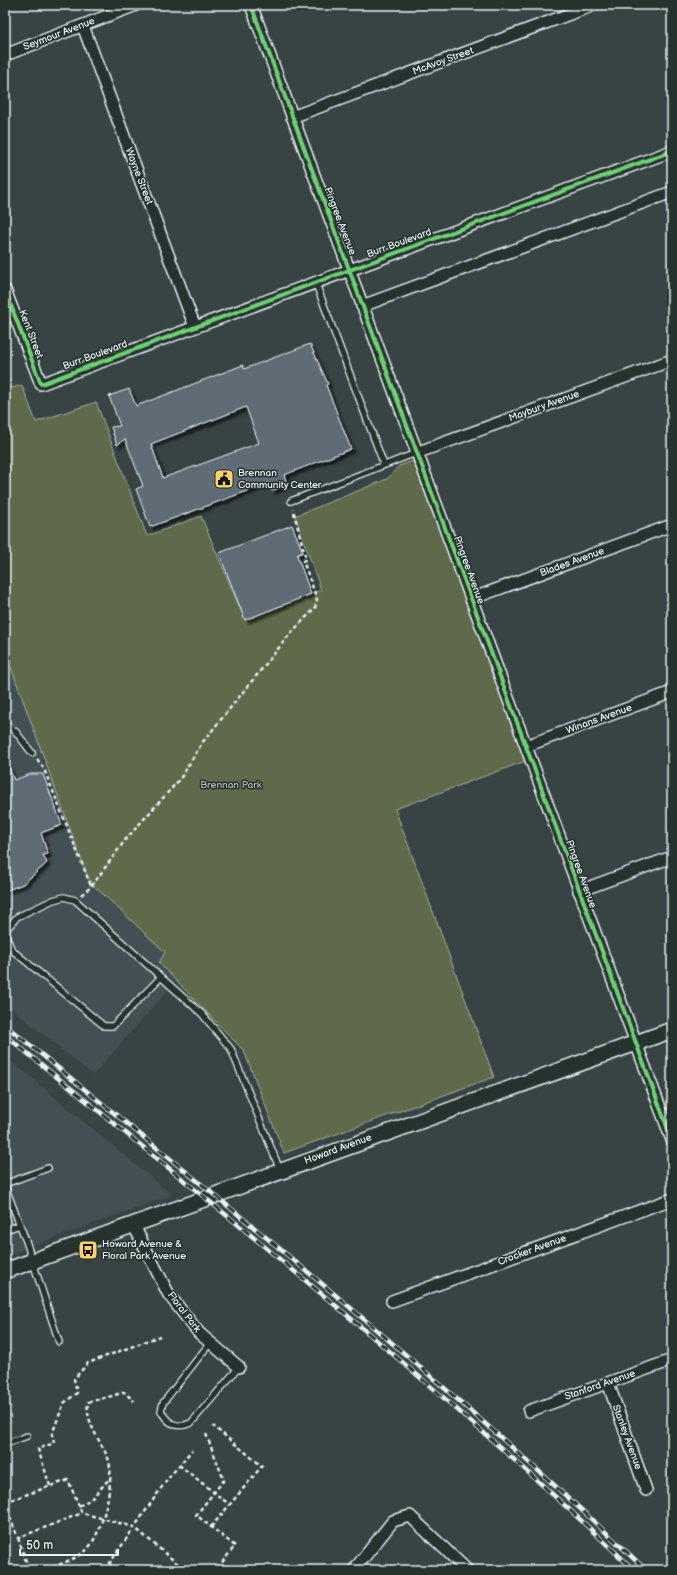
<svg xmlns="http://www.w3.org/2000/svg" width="677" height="1575" font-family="'Balsamiq Sans',sans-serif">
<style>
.built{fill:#435052}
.green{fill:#5e6b4c;stroke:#a3aea2}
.building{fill:#5e6c76;stroke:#e8f1f8;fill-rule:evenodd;filter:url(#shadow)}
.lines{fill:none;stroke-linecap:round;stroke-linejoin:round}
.lane-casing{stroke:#e8f1f8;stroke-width:8}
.street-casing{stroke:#e8f1f8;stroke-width:14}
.secondary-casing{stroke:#e8f1f8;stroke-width:18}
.path{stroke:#e8f1f8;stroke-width:2.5;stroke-dasharray:4 3;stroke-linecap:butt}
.lane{stroke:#26332d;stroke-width:5.5}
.street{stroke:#26332d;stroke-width:11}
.secondary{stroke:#26332d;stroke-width:15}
.rail-casing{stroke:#e8f1f8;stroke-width:4.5}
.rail{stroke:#26332d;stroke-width:3;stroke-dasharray:9;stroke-linecap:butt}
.cycleway-casing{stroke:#26332d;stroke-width:6}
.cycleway{stroke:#6cd273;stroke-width:4}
.labels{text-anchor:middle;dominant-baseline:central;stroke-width:3;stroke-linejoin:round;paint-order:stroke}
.street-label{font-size:10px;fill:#e8f1f8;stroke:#26332d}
.poi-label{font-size:10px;fill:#e8f1f8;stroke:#26332d;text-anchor:start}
.park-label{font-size:10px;fill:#b1bbb3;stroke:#26332d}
</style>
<defs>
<filter id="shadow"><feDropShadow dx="3.5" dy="3.5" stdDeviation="1" flood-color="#0009"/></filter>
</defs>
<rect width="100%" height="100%" fill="#374443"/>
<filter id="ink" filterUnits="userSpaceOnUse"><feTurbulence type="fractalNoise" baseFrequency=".025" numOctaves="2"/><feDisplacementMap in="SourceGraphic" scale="8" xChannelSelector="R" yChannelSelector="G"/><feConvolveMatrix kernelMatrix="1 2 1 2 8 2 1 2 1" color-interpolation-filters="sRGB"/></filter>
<g filter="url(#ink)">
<path class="built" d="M5 651 89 881 166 952 159 963 176 981 93 1075 5 1003Z
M5 1056 172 1195 5 1256Z"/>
<path class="green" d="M22 385 36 422 96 402 147 536 201 516 245 620 321 590 295 516 387 479 399 466 413 461 526 761 395 809 494 1077 284 1153 244 1051 159 963 165 952 89 881 5 651V390Z"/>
<path class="building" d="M310 344 328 384 326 385 351 449 284 475 287 484 272 491 269 483 150 527 136 489 143 486 125 439 117 445 111 427 120 426 109 396 129 389 136 406 243 365 244 369ZM246 407 259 443 163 478 151 444Z
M292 525 303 552 297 555 311 594 245 620 219 553Z
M5 758 14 780 31 774H43L62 825 41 833 48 854 43 855 47 863 23 884 5 891Z"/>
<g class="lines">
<g class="lane-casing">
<path id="lane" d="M316 284 384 465
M291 501 416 453
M5 723 16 732 32 753
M161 977 113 1026H104L12 950 7 939 6 930 17 917 53 900 64 897 75 900 202 1014 231 1049 280 1170
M5 1184 48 1168
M5 1186 26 1241 59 1342
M5 1230 20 1225
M210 1343 163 1403 161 1411C168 1424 177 1429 191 1423L239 1367
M5 1444 27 1436"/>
</g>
<g class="street-casing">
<path id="street" d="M251 5 672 1140
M83 26 195 327
M5 55 136 5
M292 117 594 5
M5 290 41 384 672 151
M362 306 672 192
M416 453 672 360
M471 599 672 525
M526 746 672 692
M579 891 672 857
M133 1224 169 1295 199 1333 239 1367
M392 1301 672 1199
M608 1383 646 1490
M529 1411 672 1360
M354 1570 393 1521 410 1516 467 1570"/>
</g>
<g class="secondary-casing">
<path id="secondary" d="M5 1271 672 1030"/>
</g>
<path class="path" d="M37 759 44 769 91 886
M81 895 91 887 126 839 180 779 202 743 290 634 315 608 317 599 303 561 306 559 293 509
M206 1434 224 1480 196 1515 235 1546 216 1570
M179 1465 230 1505
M50 1486 38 1449 54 1443 52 1434 64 1403 77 1393 74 1379 88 1363 160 1336
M5 1502 68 1480 82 1513 134 1527 185 1570
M5 1504 18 1538 82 1513
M79 1506 91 1499 111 1477
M211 1527 262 1466 213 1426
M18 1538 29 1570
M109 1564 116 1570
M46 1570C57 1565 74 1560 84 1552 102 1539 116 1478 108 1458 100 1440 85 1422 88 1402L112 1396 124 1392 134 1401
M105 1570 166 1481 192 1450"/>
<use href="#lane" class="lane"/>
<use href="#street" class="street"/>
<use href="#secondary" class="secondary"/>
<g class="rail-casing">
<path id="rail" d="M5 1025C223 1201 442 1377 646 1570
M5 1035C219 1209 434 1380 634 1570"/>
</g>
<use href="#rail" class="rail"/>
<g class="cycleway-casing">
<path id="cycleway" d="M251 5 672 1140
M5 290 41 384 672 151"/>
</g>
<use href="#cycleway" class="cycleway"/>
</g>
</g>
<defs>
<g id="civic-square" transform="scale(1)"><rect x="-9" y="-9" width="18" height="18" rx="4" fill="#ffd166" stroke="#26332d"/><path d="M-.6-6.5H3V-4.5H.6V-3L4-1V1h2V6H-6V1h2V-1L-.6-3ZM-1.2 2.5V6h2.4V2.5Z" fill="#111"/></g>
<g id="bus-square" transform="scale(1)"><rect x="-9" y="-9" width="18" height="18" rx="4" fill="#ffd166" stroke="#26332d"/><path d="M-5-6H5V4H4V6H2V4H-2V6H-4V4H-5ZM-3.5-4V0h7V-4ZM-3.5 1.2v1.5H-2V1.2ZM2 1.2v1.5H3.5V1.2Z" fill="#111"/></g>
</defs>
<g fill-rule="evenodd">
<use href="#civic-square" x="224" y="479"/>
<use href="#bus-square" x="88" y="1250"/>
</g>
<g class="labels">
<g class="street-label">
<text transform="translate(59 34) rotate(-21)">Seymour Avenue</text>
<text transform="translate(443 61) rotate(-20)">McAvoy Street</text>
<text transform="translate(139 176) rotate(69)">Wayne Street</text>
<text transform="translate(340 221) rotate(69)">Pingree Avenue</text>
<text transform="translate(399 243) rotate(-20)">Burr Boulevard</text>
<text transform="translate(31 334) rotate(69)">Kent Street</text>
<text transform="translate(95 355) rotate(-20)">Burr Boulevard</text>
<text transform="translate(544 406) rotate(-20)">Maybury Avenue</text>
<text transform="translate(572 562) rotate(-20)">Blades Avenue</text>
<text transform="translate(469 570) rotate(70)">Pingree Avenue</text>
<text transform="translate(599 719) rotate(-20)">Winans Avenue</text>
<text transform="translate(581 874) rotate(70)">Pingree Avenue</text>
<text transform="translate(338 1149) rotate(-20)">Howard Avenue</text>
<text transform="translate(532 1250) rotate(-20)">Crocker Avenue</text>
<text transform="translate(184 1312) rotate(53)">Floral Park</text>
<text transform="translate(600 1385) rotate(-19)">Stanford Avenue</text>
<text transform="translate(627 1437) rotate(70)">Stanley Avenue</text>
</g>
<g class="poi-label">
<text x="238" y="473">Brennan<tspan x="238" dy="12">Community Center</tspan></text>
<text x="102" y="1244">Howard Avenue &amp;<tspan x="102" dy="12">Floral Park Avenue</tspan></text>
</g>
<g class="park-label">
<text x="231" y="785">Brennan Park</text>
</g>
</g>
<rect width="677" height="1575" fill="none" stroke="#26332d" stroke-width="20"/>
<rect x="10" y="10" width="657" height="1555" fill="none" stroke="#e8f1f8" stroke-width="1.5" filter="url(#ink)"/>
<path d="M20 1549v6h98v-6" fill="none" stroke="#e8f1f8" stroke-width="2"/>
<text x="26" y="1549" font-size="12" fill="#e8f1f8" stroke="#26332d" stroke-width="3" paint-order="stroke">50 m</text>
</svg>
